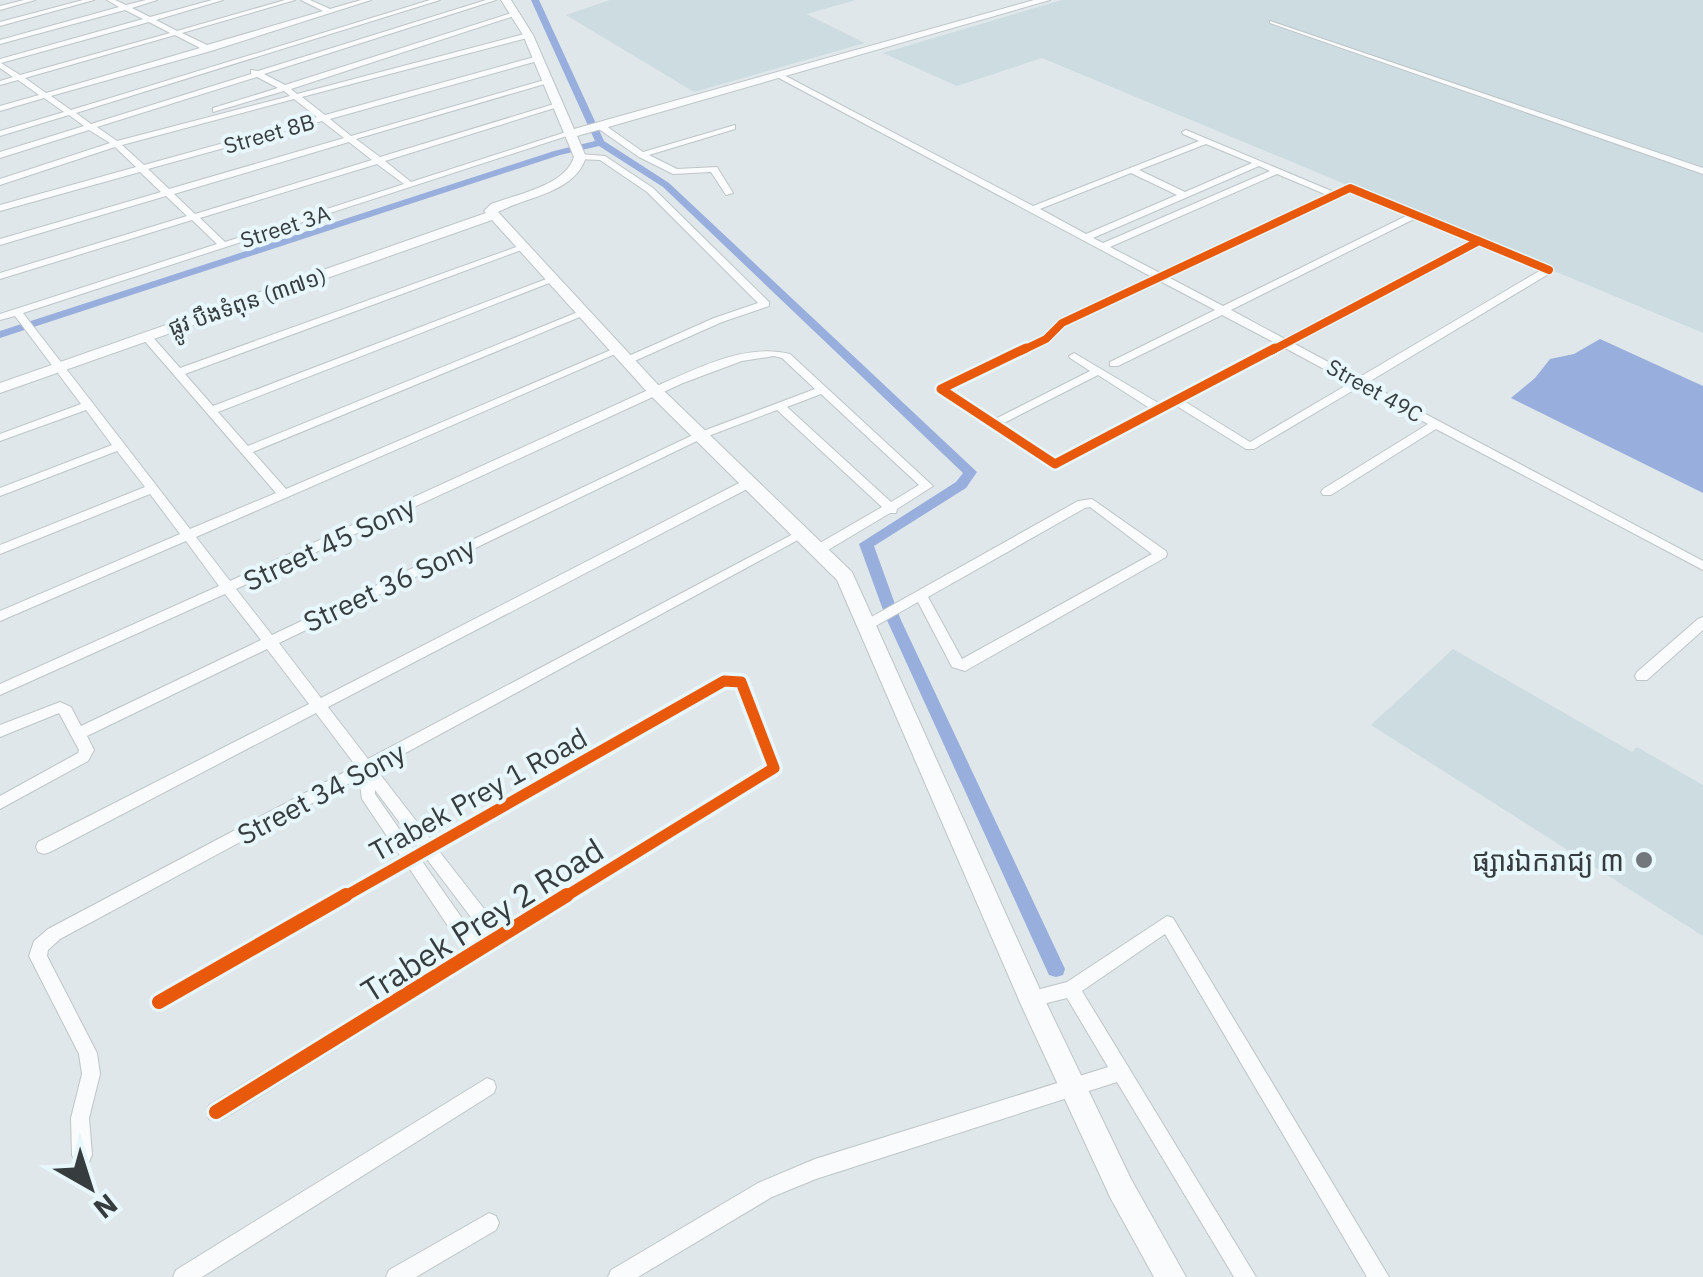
<svg xmlns="http://www.w3.org/2000/svg" width="1703" height="1277" font-family="'IBM Plex Sans','Noto Sans Khmer',sans-serif">
<style>
.built{fill:#ccdce1}
.water{fill:#98aedd}
.lines{fill:none;stroke-linecap:round;stroke-linejoin:round}
.canal{fill:#98aedd;fill-rule:evenodd}
.street-casing{stroke:#bec5c7;stroke-width:2}
.secondary-casing{stroke:#bec5c7;stroke-width:2}
.street{fill:#fafbfc;fill-rule:evenodd}
.secondary{fill:#fafbfc;fill-rule:evenodd}
.cycleway-far3-casing{stroke:#e8f7fc;stroke-width:11}
.cycleway-far2-casing{stroke:#e8f7fc;stroke-width:14}
.cycleway-far1-casing{stroke:#e8f7fc;stroke-width:18}
.cycleway-casing{stroke:#e8f7fc;stroke-width:20}
.cycleway-far3{stroke:#e8590c;stroke-width:8}
.cycleway-far2{stroke:#e8590c;stroke-width:9}
.cycleway-far1{stroke:#e8590c;stroke-width:11}
.cycleway{stroke:#e8590c;stroke-width:14}
.poi-dot{fill:#72787b;stroke:#e8f7fc;stroke-width:4}
.labels{text-anchor:middle;dominant-baseline:central;stroke-width:8;stroke-linejoin:round;paint-order:stroke}
.far-street-label{font-size:22px;fill:#373d3f;stroke:#e8f7fc}
.street-label{font-size:28px;fill:#373d3f;stroke:#e8f7fc}
.poi-label{font-size:28px;fill:#373d3f;stroke:#e8f7fc;text-anchor:end}
.near-street-label{font-size:32px;fill:#373d3f;stroke:#e8f7fc}
</style>
<rect width="100%" height="100%" fill="#dfe7ea"/>
<path class="built" d="M610 0H856L806 14 865 43 694 92 566 15Z
M1062 0H1703V333L1042 58 957 86 883 53Z
M1453 649 1632 752 1637 747 1703 785V936L1371 725Z"/>
<path class="water" d="M1600 339 1703 386V493L1511 398 1535 378 1550 359 1574 354Z"/>
<g class="lines">
<path class="canal" d="M531 0H539L604 141 669 183 977 472 966 488 874 546 900 618 1065 969 1063 975 1056 977 1049 975 886 618 859 544 956 482 963 473 663 187 599 146 560 155 0 338V331L554 151 595 141Z"/>
<g class="street-casing">
<path id="street" d="M24 0H35L0 10V6Z
M83 0H94L0 26V22Z
M107 0H115L126 5 146 0H157L132 8 150 17 212 0H223L156 20 177 31 285 0H295L182 33 207 45 323 11 301 0H310L330 9 361 0H371L211 51 51 96 71 110 430 0H440L76 113 91 124 251 74V70L258 71 486 0H496L264 74 285 85 515 12 517 15 291 89 297 94 528 33H531V37L302 97 325 115 538 56 542 58 541 60 330 119 351 136 548 79V83L356 139 380 157 554 104 561 106 385 161 411 182 566 132 573 134 23 313 190 529 276 493 142 338V334H150L180 368 519 246 527 248 185 374 213 406 549 278 557 280 218 412 248 446 578 312 582 311 587 314 253 452 286 489 613 349H621L622 351 196 537 230 581 659 385C698 368 746 343 790 354L933 486 897 509 896 513H890L823 553H813L812 550 813 547 882 507 777 410 703 438 279 643 321 698 743 481H751L753 484 751 487 328 707 368 759 797 532 801 531 807 535 376 769 431 840 724 676 746 678 782 768 779 772 223 1119 216 1121 209 1119 207 1112 209 1105 464 950 409 868 165 1008 159 1010 153 1008 150 1002 153 996 401 857 362 799 359 778 60 939 48 950 47 956 97 1053 100 1074 89 1118 92 1155 89 1162 82 1165 75 1162 72 1155 71 1118 82 1074 79 1054 29 956 34 941 48 929 356 766 316 713 50 852 44 854 38 852 36 847 38 842 309 704 267 649 87 736 94 750 88 761 0 809V796L78 753 79 750 59 713 0 737V725L60 702 71 707 81 726 261 640 225 594 0 695V684L219 586 186 541 0 621V611L180 534 150 494 0 554V545L145 487 117 451 0 496V488L112 445 86 410 0 441V434L81 404 15 316 0 320V314L217 244 192 220 0 279V273L187 216 166 196 0 245V239L161 192 140 172 0 211V205L136 167 115 147 0 185V179L110 143 89 130 0 158V152L84 126 69 115 0 136V131L64 112 44 98 0 111V106L39 95 18 80 0 85V81L13 77 0 68V59L143 19 125 10 0 44V40L119 7ZM149 22 170 33 20 75 1 63ZM175 35 200 48 46 93 25 78ZM257 77 278 88 213 108V112L284 91 290 96 117 141 97 127ZM294 99 317 117 144 165 122 145ZM322 121 344 138 169 189 148 169ZM349 142 372 160 195 214 174 194ZM377 164 404 184 225 242 200 218ZM774 356 782 358 815 389 695 434 272 635 236 589 683 383 742 361ZM821 394 919 485 891 502 787 407ZM726 686 736 687 766 766 499 928 439 851ZM375 790 418 847 413 849 375 794ZM426 858 486 937 478 941 422 861Z
M1270 21 1703 168V174L1270 23Z
M780 73 1033 206 1199 141 1183 134 1182 132 1186 130 1334 192 1347 186H1353L1552 268V272L1367 383 1703 561V570L1436 429 1331 495H1323L1321 492 1323 489 1428 424 1359 387 1254 449H1246L1175 405 1059 467H1051L935 389 1042 337 1058 321 1152 277 777 77 776 75ZM1206 144 1252 163 1185 192 1139 170ZM1259 166 1270 171 1103 243 1093 238ZM1131 173 1177 195 1086 234 1040 209ZM1277 174 1327 195 1160 273 1110 247ZM1350 191 1408 215 1223 306 1168 277ZM1416 218 1472 242 1285 339 1231 310ZM1480 245 1541 270 1358 378 1293 343ZM1160 281 1215 310 1110 362V366H1118L1222 315 1277 344 1160 404 1074 353 1069 356 1070 358 1090 371 995 419 949 389 1050 341 1066 325ZM1285 348 1350 383 1250 442 1184 401ZM1098 375 1151 409 1055 459 1002 424Z
M596 123H602L643 152 735 125V129L649 155 677 169 717 167 733 193 726 195 711 172 673 174 639 157 596 127Z
M580 154 605 156 653 188 769 302V306L722 322 630 363H622V359L714 318 758 303 647 192 600 160 577 159 576 157Z
M1092 499 1166 551 1167 554 1166 557 965 671 952 667 918 602 874 627 869 629 862 624 864 621 1078 501ZM1090 507 1152 554 962 659 928 597 1085 508Z
M1703 617V630L1647 680H1637L1635 676 1637 672 1698 619Z
M1167 916 1173 918 1389 1277H1367L1165 934 1082 991 1256 1277H1234L1117 1082 816 1179 772 1197 638 1277H608L611 1270 758 1183 815 1159 1108 1067 1067 998 1031 1007 1025 1005 1022 999 1025 993 1067 982Z
M487 1078 494 1081 496 1087 494 1093 202 1277H173L176 1270Z
M489 1213 496 1216 499 1223 496 1230 416 1277H386L389 1270Z"/>
</g>
<g class="secondary-casing">
<path id="secondary" d="M501 0H511L533 35 574 129 1034 0H1050L577 136 586 157C575 193 528 196 498 212L661 388 852 572 1041 992 1131 1179 1186 1277H1154L1111 1199 1022 1007 837 580 649 394 492 220 0 393V383L486 213 484 211 491 204C517 194 565 186 574 157L523 35Z"/>
</g>
<use href="#street" class="street"/>
<use href="#secondary" class="secondary"/>
<g class="cycleway-far3-casing">
<path id="cycleway-far3" d="M1479 241 1549 270
M1021 351 1046 339 1062 323 1350 188 1479 241
M1271 351 1479 241"/>
</g>
<g class="cycleway-far2-casing">
<path id="cycleway-far2" d="M1026 348 941 389 1055 464 1275 348"/>
</g>
<g class="cycleway-far1-casing">
<path id="cycleway-far1" d="M342 898 724 681 741 682 774 768 563 898"/>
</g>
<g class="cycleway-casing">
<path id="cycleway" d="M159 1002 346 895
M216 1112 567 895"/>
</g>
<use href="#cycleway-far3" class="cycleway-far3"/>
<use href="#cycleway-far2" class="cycleway-far2"/>
<use href="#cycleway-far1" class="cycleway-far1"/>
<use href="#cycleway" class="cycleway"/>
</g>
<circle class="poi-dot" cx="1644" cy="860" r="10"/>
<g class="labels">
<g class="far-street-label">
<text transform="translate(269 133) rotate(-16)">Street 8B</text>
<text transform="translate(285 226) rotate(-18)">Street 3A</text>
<text transform="translate(247 301) rotate(-19)">ផ្លូវ បឹងទំពុន (៣៧១)</text>
<text transform="translate(1375 390) rotate(29)">Street 49C</text>
</g>
<g class="street-label">
<text transform="translate(329 543) rotate(-25)">Street 45 Sony</text>
<text transform="translate(389 584) rotate(-25)">Street 36 Sony</text>
<text transform="translate(321 793) rotate(-28)">Street 34 Sony</text>
<text transform="translate(478 794) rotate(-29)">Trabek Prey 1 Road</text>
</g>
<g class="poi-label">
<text x="1624" y="860">ផ្សារឯករាជ្យ ៣</text>
</g>
<g class="near-street-label">
<text transform="translate(482 920) rotate(-32)">Trabek Prey 2 Road</text>
</g>
</g>
<g transform="translate(90 1187) rotate(141)" stroke="#e8f7fc" stroke-width="8" paint-order="stroke">
<path d="M0-8L18 38L0 25L-18 38Z" fill="#373d3f"/>
<text y="-15" font-size="28" font-weight="bold" text-anchor="middle" fill="#373d3f">N</text>
</g>
</svg>
